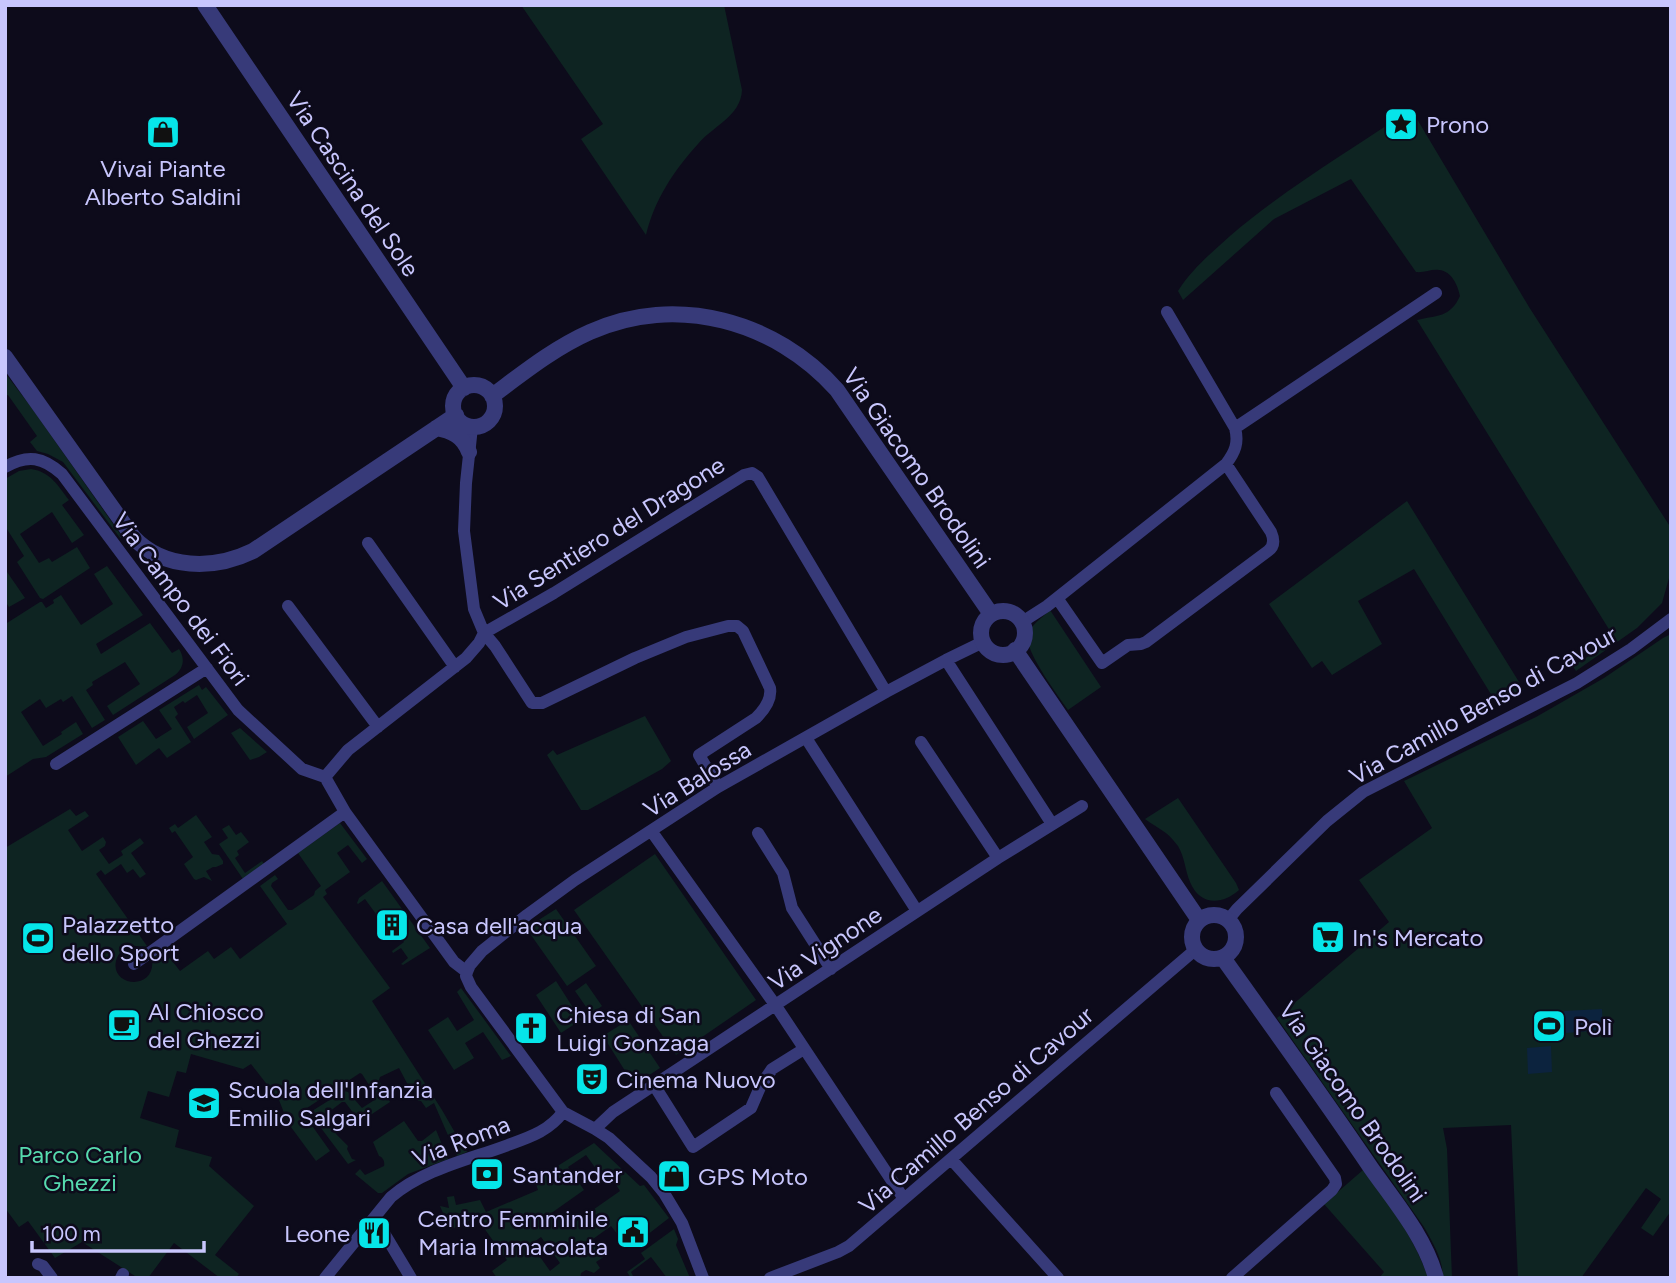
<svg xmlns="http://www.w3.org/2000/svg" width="1676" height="1283" font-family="Figtree,sans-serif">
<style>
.green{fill:#0e2422;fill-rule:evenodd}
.water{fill:#0c233e}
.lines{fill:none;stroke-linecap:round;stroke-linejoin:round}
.minor{stroke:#373a79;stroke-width:12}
.tertiary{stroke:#373a79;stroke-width:16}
.labels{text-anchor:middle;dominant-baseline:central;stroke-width:5;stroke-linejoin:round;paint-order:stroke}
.poi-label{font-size:24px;fill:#c8c6fd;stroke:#0d0b1b;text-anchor:start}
.street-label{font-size:24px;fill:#c8c6fd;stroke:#0d0b1b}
.park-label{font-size:24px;fill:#56daae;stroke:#0d0b1b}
</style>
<rect width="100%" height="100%" fill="#0d0b1b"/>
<path class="green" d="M521 5H724L742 90C741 116 713 126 698 144 674 170 654 201 646 235L581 139 603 124Z
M1411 109 1529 307 1671 528V571L1662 603 1637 628 1576 671 1570 662 1571 656H1573L1578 663 1615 639 1417 320C1437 315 1450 318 1460 296 1458 286 1452 271 1439 270 1431 269 1424 273 1416 272L1351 179 1274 219 1183 300 1178 291C1191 270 1211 253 1230 236 1286 188 1350 151 1411 109Z
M5 373 31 407 123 538H120L63 462 48 454 37 451 30 442 37 436 8 395 5 396Z
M31 469C51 472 58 486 69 500L62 505 84 535 72 543 52 512 20 534 39 563 49 558 52 562 77 547 90 568 43 599 40 598 17 562 24 556 5 526V479L19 471Z
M1407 501 1524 690 1497 704 1414 569 1358 601 1382 644 1332 675 1322 661 1312 668 1269 604Z
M107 566 143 615 96 644 101 654 150 623 172 653 179 649C185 658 184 668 175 675L113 715 107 706 140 684 125 662 92 682 93 685 86 690 105 720 92 728 72 696 63 702 61 699 46 708 40 699 21 712 43 746 62 734 61 732 76 722 83 734 46 757 33 759 5 777V621L7 623 40 602H42L46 608 54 603 53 600 61 595 81 625 113 604 94 574Z
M5 569 25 598 9 607 5 601Z
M1050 610 1101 687 1068 710C1058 696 1024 650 1028 636 1030 625 1043 617 1050 610Z
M1671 634V1211L1653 1236 1641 1228 1661 1199 1646 1188 1581 1278H1518L1511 1125 1443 1128 1447 1149 1452 1278H1443C1443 1259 1433 1243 1424 1227L1277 1018 1389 922 1359 880 1432 828 1404 781 1536 717 1604 678 1663 638Z
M199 685 202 690 206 687 228 715 194 739 187 727 208 713 197 695 185 703 183 701 174 707 178 714 175 717 191 742 167 758 159 748 136 765 118 737 143 721 156 739 172 729 159 710Z
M645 716 671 761 662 769 588 810H581L547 755 553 750 557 755Z
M240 728 267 752 259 757 250 760 231 733Z
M1178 798 1236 883 1239 890C1222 905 1200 906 1190 882 1185 870 1185 858 1178 846 1166 830 1160 830 1145 819Z
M70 809 76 816 85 811 89 816 68 830 82 851 103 837 106 842 105 846 99 850 109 864 123 855 121 851 140 838 144 843 131 853 146 874 140 878 133 869 127 873 121 864 105 875 101 870 96 874 147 946C140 948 133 943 126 948 121 950 117 956 116 961 110 987 157 992 152 958L160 952 166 961 170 958 180 971 208 951 214 959 231 947 240 959 287 924 260 886 275 875 278 879 272 883 271 886 288 910H292L314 895 315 891 321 886 298 853 340 823 367 859 362 863 348 845 337 853 350 872 325 890 327 894 323 897 390 988 372 1001 442 1110 461 1143 464 1142 467 1152 457 1156 434 1103 426 1108 421 1101H418L412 1085H408L399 1068 380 1077 379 1080 390 1102 360 1122 345 1102H342L325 1115 337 1132 336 1134 348 1146 347 1149 352 1159 356 1160 348 1164 312 1116V1111L344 1091 348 1092 362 1108 376 1099V1096L362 1074 360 1073 304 1110 303 1113 330 1151 316 1161 288 1123 279 1100 251 1064 243 1069 191 1054 186 1073 177 1071 169 1097 148 1091 140 1118 179 1130 175 1147 212 1157 209 1166 254 1206 215 1255 239 1274 236 1278H220L174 1243 148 1278H135V1276L82 1242 55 1258 28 1221 19 1227 5 1208 7 1195 5 1191V848Z
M196 815 212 837 204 842 212 854 219 855 223 861V864L216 867H213L206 871 212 881 204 877 196 880 194 879 184 864 193 857 175 831 172 833 169 828 175 824 178 828Z
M229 825 236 835 241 832 249 842 237 851 239 855 235 858 245 873 262 861 264 864 243 879 219 844 228 838 222 829Z
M655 854 756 1000 676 1055 574 910Z
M382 881 430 948 403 965 401 964 408 958 401 948 393 953 392 951 404 942 394 928 397 925 393 919 384 925 365 899 358 904 357 903 359 898Z
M556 909 596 966 567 986 526 928Z
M556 981 581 1020 561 1033 536 995Z
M586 983 602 1006 591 1014 575 991Z
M461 988 511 1056 502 1060 483 1032 465 1043 474 1058 454 1070 428 1030 448 1017 457 1031 474 1020 457 992Z
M628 1020 660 1068 634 1085 603 1036Z
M404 1121 418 1141H422L436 1130 448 1159 408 1174 382 1193H378L355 1174 360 1169 365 1175 384 1166C385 1162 383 1157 379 1156L373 1142Z
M594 1143 640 1186 644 1185 669 1218 629 1249 611 1226 593 1239 605 1256 596 1262 600 1268 594 1273 586 1270 581 1273 580 1278H497L492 1271 507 1260 476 1217 450 1230 440 1206 449 1208 447 1197 454 1196 456 1205 480 1200 486 1212 538 1190 534 1178 545 1174ZM586 1155 602 1177 609 1173 620 1191 567 1228 561 1219 555 1222 550 1214 584 1190 568 1167ZM541 1237 560 1263 550 1271 531 1244Z
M1363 1170C1388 1203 1415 1238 1428 1278H1379L1384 1272 1324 1204Z
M674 1229 678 1239 676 1245 690 1278H667L651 1257 631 1272 634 1278H631L627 1272 645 1259 641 1253Z"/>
<path class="water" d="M1602 1009 1603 1030 1566 1033 1564 1011Z
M1551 1046 1552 1072 1528 1074 1527 1048Z"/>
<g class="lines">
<path class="minor" d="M472 427 466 483 464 531 474 609 484 633 495 646 532 703H542L635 658 686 637 728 626H737L743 631 770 688C772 700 764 710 756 718L699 755 718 787
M1235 428 1436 293
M5 467C28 454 43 457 62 474L238 710 302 769 325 777
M368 543 455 667
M1057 598 1102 663 1128 645 1141 644 1146 642 1268 551C1275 546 1274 539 1271 532L1226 464
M288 606 378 727
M1022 622 1047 606 1226 464C1235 452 1239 443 1235 428L1167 312
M484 633 554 593 744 475 752 473 758 477 886 692
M946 660 1052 824
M806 738 917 911
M921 742 998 858
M56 764 207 668
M325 777 345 812 454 962 467 972
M325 777 348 750 466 658 479 643 484 633
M652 832 776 1006 904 1199
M758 833 783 873 792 908 831 969
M1228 920 1237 909 1327 821 1363 792 1577 683 1631 649 1671 619
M134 964 345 812
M654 1085 693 1147 751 1108 761 1085 772 1069 804 1049
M595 1129 613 1112 998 858 1082 806
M951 1159 1058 1278
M375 1218 411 1278
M38 1264 43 1266 52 1278
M121 1278 123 1274
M325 1278 391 1197C424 1169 468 1160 508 1145 530 1137 549 1131 563 1112
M703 1278 682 1223 664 1193 651 1177 609 1138 595 1129 563 1112 471 987 466 976 467 972 470 965 482 951 527 915 575 880 718 787 886 692 946 660 983 642
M770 1278 838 1252 849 1246 1195 950
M1232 1278 1332 1190 1336 1184 1335 1178 1276 1093"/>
<path class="tertiary" d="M205 5 464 388
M5 357 133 537C164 570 214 570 253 551L456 415
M453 406a21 21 0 1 1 42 0a21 21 0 1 1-42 0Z
M492 396C523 373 554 348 590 332 676 293 776 321 837 390L991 614
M436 428C452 431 463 436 469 452
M981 633a22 22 0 1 1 44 0a22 22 0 1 1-44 0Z
M1015 650 1199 920
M1192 937a22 22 0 1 1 44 0a22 22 0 1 1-44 0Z
M1223 958C1273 1028 1323 1097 1371 1168 1395 1202 1425 1237 1436 1278"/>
</g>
<defs>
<g id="sight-square" transform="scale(1.75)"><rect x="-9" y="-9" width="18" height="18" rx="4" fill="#06e5e9" stroke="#0d0b1b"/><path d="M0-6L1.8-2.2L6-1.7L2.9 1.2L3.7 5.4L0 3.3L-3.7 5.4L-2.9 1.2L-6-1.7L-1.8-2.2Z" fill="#111"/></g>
<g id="shop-square" transform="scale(1.75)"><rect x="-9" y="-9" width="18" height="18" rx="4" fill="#06e5e9" stroke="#0d0b1b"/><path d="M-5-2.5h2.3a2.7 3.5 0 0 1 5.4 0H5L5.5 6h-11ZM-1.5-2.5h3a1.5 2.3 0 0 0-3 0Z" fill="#111"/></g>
<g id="building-square" transform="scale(1.75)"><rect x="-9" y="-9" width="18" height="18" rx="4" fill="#06e5e9" stroke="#0d0b1b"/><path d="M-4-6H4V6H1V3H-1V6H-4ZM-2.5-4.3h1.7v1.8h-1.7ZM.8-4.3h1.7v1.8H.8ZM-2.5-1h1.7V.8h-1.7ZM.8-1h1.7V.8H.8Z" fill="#111"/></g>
<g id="supermarket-square" transform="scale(1.75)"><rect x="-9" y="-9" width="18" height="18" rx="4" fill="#06e5e9" stroke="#0d0b1b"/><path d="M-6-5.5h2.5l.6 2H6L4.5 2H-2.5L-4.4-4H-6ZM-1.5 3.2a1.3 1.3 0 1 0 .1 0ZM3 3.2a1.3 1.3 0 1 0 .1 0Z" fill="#111"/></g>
<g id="stadium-square" transform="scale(1.75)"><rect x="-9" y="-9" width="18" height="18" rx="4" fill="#06e5e9" stroke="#0d0b1b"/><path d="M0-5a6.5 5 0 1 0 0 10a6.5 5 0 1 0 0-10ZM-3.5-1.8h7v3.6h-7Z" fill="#111"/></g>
<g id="cafe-square" transform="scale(1.75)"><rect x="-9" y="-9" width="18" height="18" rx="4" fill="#06e5e9" stroke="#0d0b1b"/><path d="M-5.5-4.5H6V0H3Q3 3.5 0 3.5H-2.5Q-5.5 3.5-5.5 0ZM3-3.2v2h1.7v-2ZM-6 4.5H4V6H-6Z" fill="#111"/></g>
<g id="church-square" transform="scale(1.75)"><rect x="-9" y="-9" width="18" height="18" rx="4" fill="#06e5e9" stroke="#0d0b1b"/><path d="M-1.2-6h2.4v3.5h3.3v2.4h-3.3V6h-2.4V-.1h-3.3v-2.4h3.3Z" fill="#111"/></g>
<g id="theatre-square" transform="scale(1.75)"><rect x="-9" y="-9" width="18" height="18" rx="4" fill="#06e5e9" stroke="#0d0b1b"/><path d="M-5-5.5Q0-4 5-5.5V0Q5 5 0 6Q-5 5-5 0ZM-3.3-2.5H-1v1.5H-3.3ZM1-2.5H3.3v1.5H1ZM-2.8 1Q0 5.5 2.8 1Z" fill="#111"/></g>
<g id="school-square" transform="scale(1.75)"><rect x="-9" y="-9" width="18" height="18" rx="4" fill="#06e5e9" stroke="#0d0b1b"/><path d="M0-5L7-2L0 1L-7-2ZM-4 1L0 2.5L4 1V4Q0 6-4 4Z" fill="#111"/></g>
<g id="bank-square" transform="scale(1.75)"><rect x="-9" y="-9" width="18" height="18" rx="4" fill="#06e5e9" stroke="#0d0b1b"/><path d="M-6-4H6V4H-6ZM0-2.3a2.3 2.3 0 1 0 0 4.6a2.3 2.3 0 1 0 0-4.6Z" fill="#111"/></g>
<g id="civic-square" transform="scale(1.75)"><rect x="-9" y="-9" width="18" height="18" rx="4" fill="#06e5e9" stroke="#0d0b1b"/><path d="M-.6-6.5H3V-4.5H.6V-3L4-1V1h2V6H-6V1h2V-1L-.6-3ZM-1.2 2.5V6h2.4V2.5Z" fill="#111"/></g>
<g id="restaurant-square" transform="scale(1.75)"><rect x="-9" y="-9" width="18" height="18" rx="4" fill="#06e5e9" stroke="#0d0b1b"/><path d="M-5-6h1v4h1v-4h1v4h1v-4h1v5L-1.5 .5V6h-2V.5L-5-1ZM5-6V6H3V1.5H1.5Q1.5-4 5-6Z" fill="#111"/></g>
</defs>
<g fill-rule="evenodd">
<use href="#sight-square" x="1401" y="124"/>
<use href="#shop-square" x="163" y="132"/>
<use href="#building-square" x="392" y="925"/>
<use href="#supermarket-square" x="1328" y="937"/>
<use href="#stadium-square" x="38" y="938"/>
<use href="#cafe-square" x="124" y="1025"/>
<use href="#stadium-square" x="1549" y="1026"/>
<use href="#church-square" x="531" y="1028"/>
<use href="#theatre-square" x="592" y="1079"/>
<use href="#school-square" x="204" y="1103"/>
<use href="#bank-square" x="487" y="1174"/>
<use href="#shop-square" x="674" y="1176"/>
<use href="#civic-square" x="633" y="1232"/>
<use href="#restaurant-square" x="374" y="1233"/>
</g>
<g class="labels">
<g class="poi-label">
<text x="1426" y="124">Prono</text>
<text x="163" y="168" text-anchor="middle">Vivai Piante<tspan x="163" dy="28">Alberto Saldini</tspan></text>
<text x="62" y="924">Palazzetto<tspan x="62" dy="28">dello Sport</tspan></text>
<text x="416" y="925">Casa dell'acqua</text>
<text x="1352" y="937">In's Mercato</text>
<text x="148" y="1011">Al Chiosco<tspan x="148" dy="28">del Ghezzi</tspan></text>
<text x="556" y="1014">Chiesa di San<tspan x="556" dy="28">Luigi Gonzaga</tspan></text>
<text x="1574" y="1026">Polì</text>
<text x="616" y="1079">Cinema Nuovo</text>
<text x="228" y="1089">Scuola dell'Infanzia<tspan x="228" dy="28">Emilio Salgari</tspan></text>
<text x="512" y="1174">Santander</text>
<text x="698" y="1176">GPS Moto</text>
<text x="608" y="1218" text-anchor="end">Centro Femminile<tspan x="608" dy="28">Maria Immacolata</tspan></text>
<text x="350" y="1233" text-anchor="end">Leone</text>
</g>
<g class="street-label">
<text transform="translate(353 184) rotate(56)">Via Cascina del Sole</text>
<text transform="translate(917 468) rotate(55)">Via Giacomo Brodolini</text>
<text transform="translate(609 533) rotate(-32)">Via Sentiero del Dragone</text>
<text transform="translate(181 599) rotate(53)">Via Campo dei Fiori</text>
<text transform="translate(1483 705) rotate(-29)">Via Camillo Benso di Cavour</text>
<text transform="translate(697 779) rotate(-32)">Via Balossa</text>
<text transform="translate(825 948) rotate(-34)">Via Vignone</text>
<text transform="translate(1353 1102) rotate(55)">Via Giacomo Brodolini</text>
<text transform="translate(976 1110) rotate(-41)">Via Camillo Benso di Cavour</text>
<text transform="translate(461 1141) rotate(-21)">Via Roma</text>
</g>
<g class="park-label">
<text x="80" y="1154">Parco Carlo<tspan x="80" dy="28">Ghezzi</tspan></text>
</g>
</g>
<rect width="1676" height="1283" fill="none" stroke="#c8c6fd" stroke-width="14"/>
<path d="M32 1241v10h172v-10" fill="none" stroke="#c8c6fd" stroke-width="3.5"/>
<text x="42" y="1241" font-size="21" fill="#c8c6fd" stroke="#0d0b1b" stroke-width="5" paint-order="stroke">100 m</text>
</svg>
